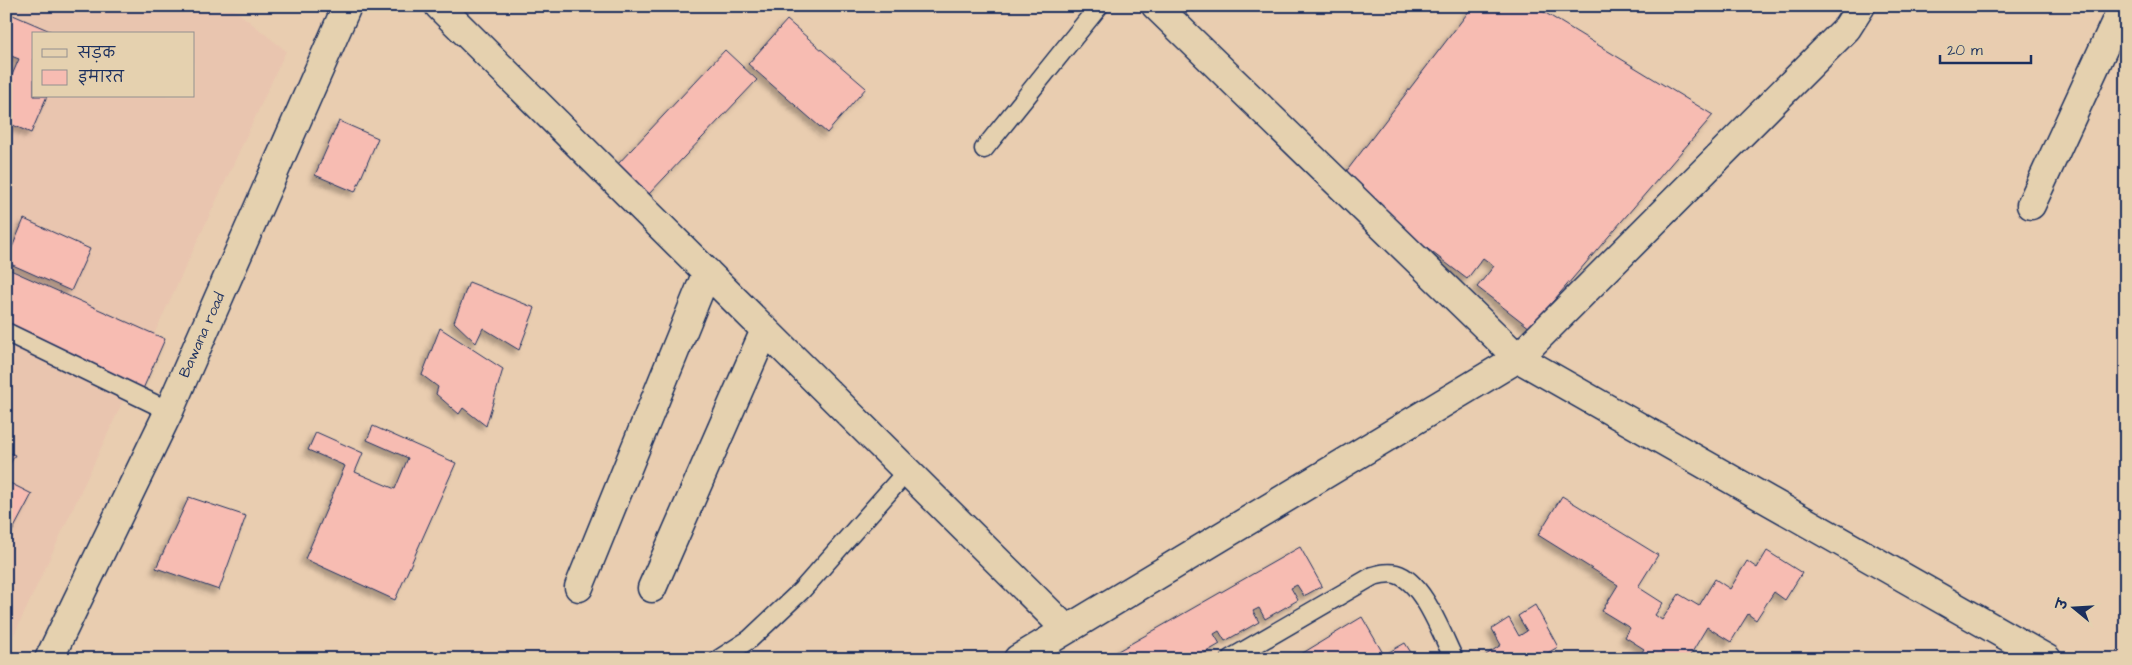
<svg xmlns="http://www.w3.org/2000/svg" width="2132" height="665" font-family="'Architects Daughter','Playpen Sans Deva',sans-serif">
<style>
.built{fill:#e9c5af;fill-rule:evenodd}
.building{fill:#f7bcb2;stroke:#1b2f5e;filter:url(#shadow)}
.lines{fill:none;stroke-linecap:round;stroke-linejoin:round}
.service-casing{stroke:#1b2f5e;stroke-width:21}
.minor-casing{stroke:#1b2f5e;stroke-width:31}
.secondary-casing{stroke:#1b2f5e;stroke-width:31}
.service{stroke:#e5d1af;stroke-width:18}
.minor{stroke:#e5d1af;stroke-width:28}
.secondary{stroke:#e5d1af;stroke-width:28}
.labels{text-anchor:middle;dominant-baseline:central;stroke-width:4.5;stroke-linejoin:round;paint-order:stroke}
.street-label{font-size:15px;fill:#1b2f5e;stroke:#e5d1af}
</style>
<defs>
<filter id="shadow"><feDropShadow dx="-4.5" dy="4.5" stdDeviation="2.5" flood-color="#0004"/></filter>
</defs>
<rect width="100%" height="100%" fill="#e9cdb0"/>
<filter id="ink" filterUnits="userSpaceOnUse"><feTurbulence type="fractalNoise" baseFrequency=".02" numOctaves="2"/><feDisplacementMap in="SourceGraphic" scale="10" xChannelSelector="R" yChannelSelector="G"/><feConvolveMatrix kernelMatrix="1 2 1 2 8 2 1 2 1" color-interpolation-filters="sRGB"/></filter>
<g filter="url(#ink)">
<path class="built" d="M6 6H230L286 51 6 652ZM34 34H194V96H34Z"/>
<path class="building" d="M1473 6H1534L1713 115 1530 328 1477 287 1494 266 1483 258 1467 279 1339 181Z
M6 12 57 34H34V96H47L31 133 6 122V89L19 59 6 54Z
M787 20 866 88 827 133 748 64Z
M725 50 757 80 648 195 617 165Z
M339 121 378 138 355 192 315 175Z
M24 219 90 249 71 291 6 262Z
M6 268 165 339 143 389 6 327Z
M469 282 535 308 519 350 483 328 476 343 454 322Z
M440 328 503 369 486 426 463 408 459 414 436 394 438 387 422 375Z
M373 426 456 463 395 600 305 559 345 466 308 450 316 432 363 453 355 472 395 489 408 458 367 440Z
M6 451 15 455 6 471Z
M6 481 32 494 6 543Z
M1562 496 1658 555 1638 587 1663 603 1655 615 1662 620 1679 594 1699 606 1715 579 1730 589 1747 561 1757 568 1767 551 1802 573 1785 600 1774 592 1756 620 1748 614 1731 642 1707 627 1688 659H1641L1639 657 1644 649 1625 637 1630 628 1602 611 1618 585 1538 535Z
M189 497 246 516 219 590 156 568Z
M1300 547 1322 586 1304 596 1297 585 1291 588 1298 600 1265 619 1259 608 1253 611 1259 622 1225 641 1219 631 1214 634 1220 644 1194 659H1183L1180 652 1173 656 1175 659H1104Z
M1535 605 1558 647 1537 659H1487L1486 655 1501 645 1492 629 1509 618 1519 636 1527 631 1518 616Z
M1362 617 1384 655 1405 643 1415 659H1293Z"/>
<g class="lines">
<g class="service-casing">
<path id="service" d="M984 149 1099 6
M6 332 169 411
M719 659 750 639 802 590 907 471
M1230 659 1373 576C1381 574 1388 572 1396 574 1423 581 1442 635 1454 659"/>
</g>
<g class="minor-casing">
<path id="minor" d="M439 6 1066 629
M1156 6 1518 358 2047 659
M2031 205 2123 6
M579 587 707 272
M652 588 765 330
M1018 659 1518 358 1847 28 1861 6"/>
</g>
<g class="secondary-casing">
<path id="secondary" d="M49 659 169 411 347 6"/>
</g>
<use href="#service" class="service"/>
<use href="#minor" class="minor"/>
<use href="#secondary" class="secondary"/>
</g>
</g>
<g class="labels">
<g class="street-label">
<text transform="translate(202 335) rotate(-66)">Bawana road</text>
</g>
</g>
<rect width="2132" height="665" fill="none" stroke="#e5d1af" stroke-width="25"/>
<rect x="12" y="12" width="2107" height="640" fill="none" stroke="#1b2f5e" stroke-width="2" filter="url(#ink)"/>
<rect x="32" y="32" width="162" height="65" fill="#e5d1af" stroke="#94908f"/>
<rect x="42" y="49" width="25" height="8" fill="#e5d1af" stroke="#94908f"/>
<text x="78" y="58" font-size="15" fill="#1b2f5e">सड़क</text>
<rect x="42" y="70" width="25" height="15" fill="#f7bcb2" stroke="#94908f"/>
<text x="78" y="82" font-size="15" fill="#1b2f5e">इमारत</text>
<g transform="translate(2074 608) rotate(288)" stroke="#e5d1af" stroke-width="4" paint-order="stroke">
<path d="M0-4L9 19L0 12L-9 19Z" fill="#1b2f5e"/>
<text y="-8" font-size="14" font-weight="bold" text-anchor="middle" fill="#1b2f5e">उ</text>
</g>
<path d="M1940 55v8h91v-8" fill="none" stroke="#1b2f5e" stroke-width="2.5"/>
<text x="1947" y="55" font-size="15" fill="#1b2f5e" stroke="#e5d1af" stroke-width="4" paint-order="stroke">20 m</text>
</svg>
